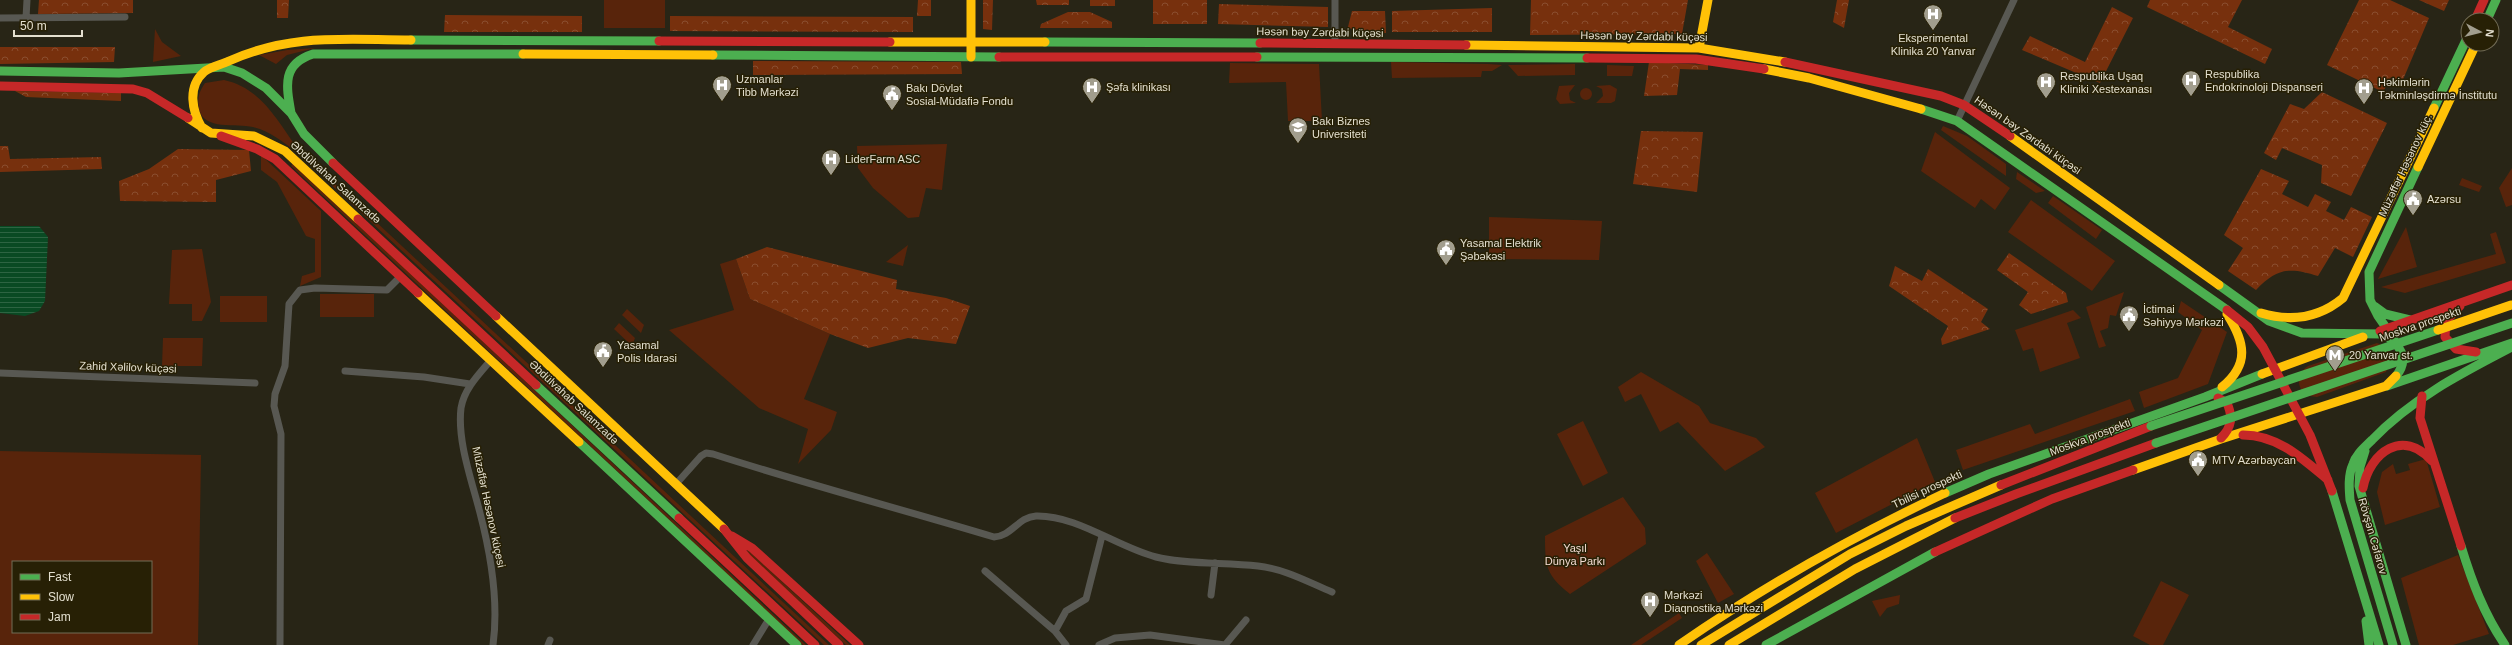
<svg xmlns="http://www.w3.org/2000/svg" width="2512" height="645" font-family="Helvetica,sans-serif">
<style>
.green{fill:#58240b;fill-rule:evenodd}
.forest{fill:url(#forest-crowns)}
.water{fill:url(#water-rules)}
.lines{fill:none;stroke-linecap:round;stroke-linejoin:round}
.street{stroke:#585852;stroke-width:7}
.fast{stroke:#4caf50;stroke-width:9}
.slow{stroke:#ffc107;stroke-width:9}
.jam{stroke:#c62828;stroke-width:9}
.fast-bridge{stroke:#4caf50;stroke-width:9}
.slow-bridge{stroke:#ffc107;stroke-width:9}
.labels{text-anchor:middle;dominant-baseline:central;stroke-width:3;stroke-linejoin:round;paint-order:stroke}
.street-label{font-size:11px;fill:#e3dfcf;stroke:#272005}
.poi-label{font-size:11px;fill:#e3dfcf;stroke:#272005;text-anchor:start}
.park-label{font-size:11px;fill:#f4dbd2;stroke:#272005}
</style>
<defs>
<pattern id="forest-crowns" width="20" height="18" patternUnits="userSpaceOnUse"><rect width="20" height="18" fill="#77300d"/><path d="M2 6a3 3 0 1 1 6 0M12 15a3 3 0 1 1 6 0" fill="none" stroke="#8a4e2f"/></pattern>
<pattern id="water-rules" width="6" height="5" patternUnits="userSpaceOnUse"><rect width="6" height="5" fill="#094a23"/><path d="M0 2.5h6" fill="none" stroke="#2d6442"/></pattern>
</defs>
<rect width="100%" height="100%" fill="#282516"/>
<path class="green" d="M604 0H665V28H604Z
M155 29 162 42 181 56 153 62Z
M315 48 287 55 276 64 259 55 287 50Z
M1391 62 1488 64 1502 65 1492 71H1482L1481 77 1392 78Z
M1230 63 1319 64 1322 121H1288L1286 82 1229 83Z
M1575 64V75L1518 76 1508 65Z
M1607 65 1634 66 1632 76H1607Z
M224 80C261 88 277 120 297 148L829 645H824L295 151C282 141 269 131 253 127 236 123 204 131 199 109 197 98 199 92 205 83Z
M1575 85 1569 93 1570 100 1576 103 1560 104 1556 99 1559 86Z
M1610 85 1617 89 1615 101 1611 103H1596L1603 96 1602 89 1596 86Z
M1580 94a6 6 0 1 1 12 0a6 6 0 1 1-12 0Z
M1943 126 1967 136 2006 164V176L1941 130Z
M1935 132 2010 188 1995 210 1981 199 1975 208 1921 171Z
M947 144 942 190 926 188 919 217 908 218 873 188 858 168 857 146Z
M261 155 321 211V277L300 286 302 276 315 272V239L306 236 277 182 261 170Z
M293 163 806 645H803L291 166Z
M2512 168V205L2506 207 2499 188Z
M2017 172 2045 191 2036 193 2016 179Z
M2462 178 2482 186 2479 192 2459 185Z
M2053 196 2102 230 2096 239 2048 203Z
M2031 200 2115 261 2092 291 2008 232Z
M1489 217 1602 221 1599 260 1489 259Z
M2406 227 2417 267 2378 279Z
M2496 232 2506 263 2405 293 2381 287 2496 254 2490 234Z
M908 245 903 266 886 262Z
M202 249 211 302 202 321H192V304H169L172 250Z
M736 259 750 299 830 334 804 399 837 412 831 430 798 464 808 429 759 408 669 330 734 310 720 264Z
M2124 292 2116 316 2110 315 2108 328 2100 331 2106 346 2099 348 2086 307Z
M320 294H374V317H320Z
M220 296H267V322H220Z
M2181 301 2227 332 2208 384 2144 408 2139 392 2178 378 2202 330 2178 312Z
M627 309 644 325 641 333 622 315Z
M2073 310 2081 318 2067 323 2080 358 2040 372 2033 348 2023 351 2015 330Z
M619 323 635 338 632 346 614 329Z
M163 338H203L202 366H162Z
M2377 343C2384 345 2389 350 2392 357L2386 372 2317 397C2297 397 2293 376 2308 366Z
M1641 372 1699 406 1710 423 1756 438 1765 447 1725 471 1678 422 1660 432 1641 394 1625 402 1618 387Z
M2130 399 2135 411 1963 470 1956 450 2030 424 2035 434Z
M1583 421 1608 473 1583 486 1557 434Z
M1917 438 1935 482 1836 533 1815 493Z
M0 451 201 455 198 645H0ZM13 562H151V632H13Z
M2426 459 2440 507 2385 525 2377 492 2382 472 2393 464 2396 474 2410 470 2408 464Z
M1623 497 1645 528 1646 544 1570 594C1546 575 1545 566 1545 536Z
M747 549 850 645H846L749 555Z
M1707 553 1734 594 1718 603 1696 561Z
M2458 555 2489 634 2453 645H2419L2401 578Z
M2161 581 2189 595 2163 645H2150L2133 636Z
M1900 595 1899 604 1887 608 1880 617 1872 601Z
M1679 613 1682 618 1641 645H1631Z"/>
<path class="forest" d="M39 0H133V13L38 14Z
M277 0H289L288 18H277Z
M918 0H931V16H917Z
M983 0H993L992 30 983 29Z
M1036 0H1069V5H1037Z
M1090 0H1115V6H1090Z
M1153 0H1207V24H1153Z
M1531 0H1688L1682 34 1530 35Z
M1837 0H1849L1844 28 1833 22Z
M2150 0H2242L2228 27 2272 49 2265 64 2147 7Z
M2359 0H2390L2429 18 2402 82 2391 77 2383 92 2327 65Z
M2419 0H2449L2444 11Z
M1219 4 1328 7V27L1218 24Z
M2112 7 2133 18 2100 83 2022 50 2030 36 2085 62Z
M1492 8V32H1392V11Z
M1352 11H1385L1386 33H1358L1348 27Z
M1068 12H1090L1112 22V28H1040L1041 24Z
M445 15 582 16V32H444Z
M670 16 913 17V32L670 31Z
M0 47H115L114 62 0 64Z
M753 61 961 62 962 74 753 75Z
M1649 62 1708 65V70L1680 69 1677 95 1644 96Z
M15 91 121 93V101L26 97Z
M2322 92 2387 123 2351 196 2321 183 2322 165 2282 148 2276 160 2264 153 2290 104 2304 109Z
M1641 131 1703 132 1697 192 1633 184Z
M0 146H8L10 159 101 157 102 169 0 172Z
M178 149 249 150 251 171 216 180V202L120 201 119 181 149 169Z
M2261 169 2289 181 2282 194 2308 207 2315 194 2331 202 2326 211 2344 220 2351 207 2372 217 2353 257 2335 248 2318 276C2290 267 2277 268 2256 290L2228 271 2243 248 2224 235Z
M767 247 897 280 896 289 946 298 970 306 956 344 908 338 868 348 830 334 750 299 736 259Z
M2009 253 2066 293 2068 302 2031 314 2019 305 2028 292 1997 270Z
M1895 266 1922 281 1928 269 1988 309 1981 322 1990 329 1942 345 1941 339 1948 326 1889 286Z"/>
<path class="water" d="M0 226H39L48 237 45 301 39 311 25 316 0 313Z"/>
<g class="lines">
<path class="street" d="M1335 0V44
M0 18 125 17
M26 18 27 0
M1957 121 2014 0
M491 360C479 374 464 389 461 408 457 441 472 481 480 513 491 555 499 601 493 645
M345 371 424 377 470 384
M0 373 255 383
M676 484 701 456 706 453 713 454C806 484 901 509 994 537 1012 536 1018 517 1036 516 1077 515 1117 547 1156 557 1189 565 1225 562 1258 566 1285 569 1308 582 1332 592
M985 571 1055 631 1066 645
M1211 595 1215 563
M1055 631 1066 611 1086 599 1102 536
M280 645 281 434 274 406 275 394 285 366 289 304 300 290 315 288 387 290 400 277
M548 645 550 640
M753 645 769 619
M1099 645 1115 638 1150 635 1225 645 1246 620"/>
<path class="fast" d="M2487 20 2496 0
M411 40 659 41
M1045 42 1260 43
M713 55 999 57
M1257 57 1587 58
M0 71 119 73 224 67 242 73 266 88 291 113 304 134 333 163
M2434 108 2468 36
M1921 109 1957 121 2227 310
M291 113C286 85 282 64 313 54H523
M2219 285 2269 321 2302 333 2383 334C2400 343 2410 359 2396 376
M2374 306 2385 314 2410 320
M2394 339 2378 316 2370 300 2369 272 2418 167
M536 385 679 518
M2387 386 2512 343
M579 442 797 645
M2365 451 2360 467 2359 486 2406 645
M2332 491 2379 645
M1945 493 1989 474 2205 397 2262 374
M2461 546C2472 582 2484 614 2505 645
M2366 621 2369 645
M1766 645 1935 552
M2393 645 2350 500C2349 488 2348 475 2353 464 2356 454 2365 447 2372 440 2411 399 2462 373 2512 347"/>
<path class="slow" d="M971 0V57
M890 42H1045
M1466 45 1699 48 1785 62
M1699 48 1708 0
M523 54 713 55
M1764 69 1809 78 1921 109
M188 118 211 133 254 136 285 151 358 219
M202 128C192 111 187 87 204 72 211 66 221 65 229 61 292 33 344 40 411 40
M2010 136 2219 285
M2418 167 2476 44
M418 293 579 442
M2261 313C2291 322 2319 318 2343 298L2434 108
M496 316 724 529
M2262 374 2363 337
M2222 387C2250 364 2245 342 2227 314
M2133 470 2221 439 2386 386 2396 376
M1679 645C1764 586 1852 537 1945 493
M1701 645 1850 554 1906 526 2001 485
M1729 645 1855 569 1955 518"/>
<path class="jam" d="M2475 20 2484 0
M659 41 890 42
M1260 43 1466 45
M999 57H1257
M1587 58 1696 59 1764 69
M1785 62 1941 96 1964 105 2010 136
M0 86 133 89 147 93 188 118
M221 136 257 149 275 159 418 293
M333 163 496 316
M358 219 536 385
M2460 306 2446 321 2445 337 2456 349 2476 352
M2227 310 2248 327 2263 347 2310 435 2332 491
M2380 331 2512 285
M2422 396 2420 418 2461 546
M2218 398 2227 403C2233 417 2232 427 2221 438
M2243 435C2278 435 2303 459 2328 480
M2001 485 2151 426
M2363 488C2370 452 2403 428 2432 461
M679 518 815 645
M1955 518 2016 494 2156 443
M724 529 747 558 839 645
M732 536 752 548 859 645
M1935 552 2052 499 2133 470"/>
<path class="fast-bridge" d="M2151 426 2438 330
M2156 443 2512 323"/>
<path class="slow-bridge" d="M2438 330 2511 305"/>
</g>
<defs>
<g id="hospital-pin" transform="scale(1)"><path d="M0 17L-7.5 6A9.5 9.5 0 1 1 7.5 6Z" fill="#a29e8e" stroke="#272005"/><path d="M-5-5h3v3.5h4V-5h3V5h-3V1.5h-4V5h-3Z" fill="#fff"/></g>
<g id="civic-pin" transform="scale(1)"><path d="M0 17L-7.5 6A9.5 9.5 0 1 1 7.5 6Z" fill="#a29e8e" stroke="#272005"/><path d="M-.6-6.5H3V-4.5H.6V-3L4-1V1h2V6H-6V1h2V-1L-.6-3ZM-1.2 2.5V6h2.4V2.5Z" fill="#fff"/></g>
<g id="university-pin" transform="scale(1)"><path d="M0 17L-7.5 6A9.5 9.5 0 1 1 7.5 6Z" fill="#a29e8e" stroke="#272005"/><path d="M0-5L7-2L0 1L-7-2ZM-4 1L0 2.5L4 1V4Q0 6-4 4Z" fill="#fff"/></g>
<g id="metro-pin" transform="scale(1)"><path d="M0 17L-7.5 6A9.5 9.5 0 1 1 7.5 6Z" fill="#a29e8e" stroke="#272005"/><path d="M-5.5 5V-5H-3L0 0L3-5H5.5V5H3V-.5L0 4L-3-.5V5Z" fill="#fff"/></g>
</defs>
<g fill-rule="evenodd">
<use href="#hospital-pin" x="1933" y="14"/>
<use href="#hospital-pin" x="2191" y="80"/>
<use href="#hospital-pin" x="2046" y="82"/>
<use href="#hospital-pin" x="722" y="85"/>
<use href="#hospital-pin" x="1092" y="87"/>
<use href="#hospital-pin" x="2364" y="88"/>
<use href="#civic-pin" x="892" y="94"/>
<use href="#university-pin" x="1298" y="127"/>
<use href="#hospital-pin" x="831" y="159"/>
<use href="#civic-pin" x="2413" y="199"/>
<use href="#civic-pin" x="1446" y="249"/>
<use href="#civic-pin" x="2129" y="315"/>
<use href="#civic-pin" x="603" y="351"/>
<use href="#metro-pin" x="2335" y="355"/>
<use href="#civic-pin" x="2198" y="460"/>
<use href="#hospital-pin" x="1650" y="601"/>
</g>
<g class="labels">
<g class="street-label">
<text transform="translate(1320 32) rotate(1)">Həsən bəy Zərdabi küçəsi</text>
<text transform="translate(1644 36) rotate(1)">Həsən bəy Zərdabi küçəsi</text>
<text transform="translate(2028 135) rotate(35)">Həsən bəy Zərdabi küçəsi</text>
<text transform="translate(2405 165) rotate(-65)">Müzəffər Həsənov küç.</text>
<text transform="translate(336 182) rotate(42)">Əbdülvahab Salamzadə</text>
<text transform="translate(2420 324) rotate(-19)">Moskva prospekti</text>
<text transform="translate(128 367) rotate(2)">Zahid Xəlilov küçəsi</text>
<text transform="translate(574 402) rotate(43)">Əbdülvahab Salamzadə</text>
<text transform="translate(2090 437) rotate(-21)">Moskva prospekti</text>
<text transform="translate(1927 489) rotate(-25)">Tbilisi prospekti</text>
<text transform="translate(489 507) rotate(78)">Müzəffər Həsənov küçesi</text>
<text transform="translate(2373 536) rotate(74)">Rövşən Cəfərov</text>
</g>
<g class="poi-label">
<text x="1933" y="38" text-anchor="middle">Eksperimental<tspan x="1933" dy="13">Klinika 20 Yanvar</tspan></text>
<text x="2205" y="74">Respublika<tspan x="2205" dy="13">Endokrinoloji Dispanseri</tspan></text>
<text x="2060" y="76">Respublika Uşaq<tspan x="2060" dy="13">Kliniki Xestexanası</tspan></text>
<text x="736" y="79">Uzmanlar<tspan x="736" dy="13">Tibb Mərkəzi</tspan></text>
<text x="2378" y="82">Həkimlərin<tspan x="2378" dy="13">Təkminləşdirmə İnstitutu</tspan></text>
<text x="1106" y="87">Şəfa klinikası</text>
<text x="906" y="88">Bakı Dövlət<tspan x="906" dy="13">Sosial-Müdafiə Fondu</tspan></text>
<text x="1312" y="121">Bakı Biznes<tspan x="1312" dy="13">Universiteti</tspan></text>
<text x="845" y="159">LiderFarm ASC</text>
<text x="2427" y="199">Azərsu</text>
<text x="1460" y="243">Yasamal Elektrik<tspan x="1460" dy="13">Şəbəkəsi</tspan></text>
<text x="2143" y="309">İctimai<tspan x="2143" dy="13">Səhiyyə Mərkəzi</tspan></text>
<text x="617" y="345">Yasamal<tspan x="617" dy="13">Polis Idarəsi</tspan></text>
<text x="2349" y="355">20 Yanvar st.</text>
<text x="2212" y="460">MTV Azərbaycan</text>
<text x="1664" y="595">Mərkəzi<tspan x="1664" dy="13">Diaqnostika Mərkəzi</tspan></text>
</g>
<g class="park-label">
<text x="1575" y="548">Yaşıl<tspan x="1575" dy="13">Dünya Parkı</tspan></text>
</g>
</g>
<rect x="12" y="561" width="140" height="72" fill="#272005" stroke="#726c56"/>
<rect x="20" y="574" width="20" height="6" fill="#4caf50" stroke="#726c56"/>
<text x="48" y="581" font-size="12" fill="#e3dfcf">Fast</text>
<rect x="20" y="594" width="20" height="6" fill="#ffc107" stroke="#726c56"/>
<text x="48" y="601" font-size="12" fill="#e3dfcf">Slow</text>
<rect x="20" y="614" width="20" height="6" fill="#c62828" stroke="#726c56"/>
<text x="48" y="621" font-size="12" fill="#e3dfcf">Jam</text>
<g transform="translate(2480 32) rotate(97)"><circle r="19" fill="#272005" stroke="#726c56"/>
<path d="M0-3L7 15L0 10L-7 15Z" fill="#a29e8e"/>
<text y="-6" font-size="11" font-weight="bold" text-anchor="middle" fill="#e3dfcf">N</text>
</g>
<path d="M14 30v6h68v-6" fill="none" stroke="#e3dfcf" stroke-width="2"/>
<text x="20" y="30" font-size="12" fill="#e3dfcf" stroke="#272005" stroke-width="3" paint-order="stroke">50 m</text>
</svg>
